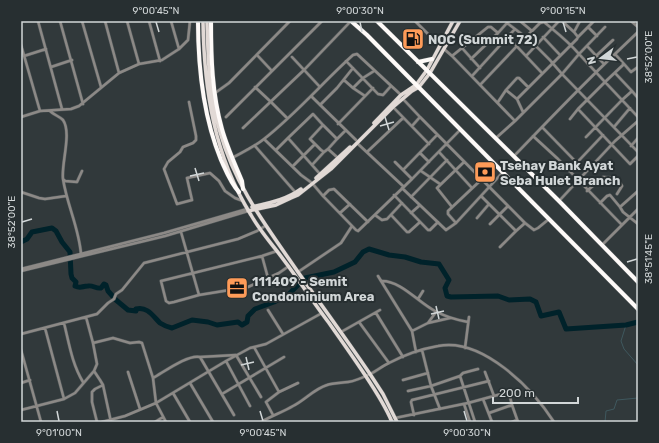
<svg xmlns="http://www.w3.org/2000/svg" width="659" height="443" font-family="Rubik,sans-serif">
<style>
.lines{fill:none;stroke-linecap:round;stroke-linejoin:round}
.stream{stroke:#3f585e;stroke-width:1}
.river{stroke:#00222a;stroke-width:5}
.street-casing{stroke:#4e5557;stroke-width:3.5}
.primary-casing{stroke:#4e5557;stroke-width:4.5}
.highway-casing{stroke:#4e5557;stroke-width:5}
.street{stroke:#8c8986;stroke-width:2.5}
.primary{stroke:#e1d9d5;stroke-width:3.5}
.highway{stroke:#fefaf8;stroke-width:4}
.ticks{fill:none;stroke:#d2d7d8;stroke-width:1.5}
.labels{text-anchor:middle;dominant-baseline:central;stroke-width:4;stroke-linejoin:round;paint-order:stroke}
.poi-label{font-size:13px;font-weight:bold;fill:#d2d7d8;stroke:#272f31;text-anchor:start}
.neatline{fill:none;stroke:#d2d7d8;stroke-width:1.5}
.ticks-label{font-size:10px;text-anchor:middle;fill:#d2d7d8}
</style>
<rect width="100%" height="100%" fill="#31393b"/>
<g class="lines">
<path class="stream" d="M626 325 621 341 624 349 638 365
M605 422 606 411 614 409 617 400 638 398"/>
<path class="river" d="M21 242 27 239 32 232 52 228 56 231 62 242 70 252 71 274 72 278 76 282 75 286C81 289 82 286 88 286 93 285 96 289 101 288L104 284 106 285 108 291 116 300 128 310 136 311V309C147 306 153 316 160 323 163 325 168 327 172 328L192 320 208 322 217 325 238 322 242 325 247 322 248 316 255 309 274 302 288 295 305 278 334 272 355 262 363 252 369 249 389 255 405 257 421 262 439 264 449 280 445 288 447 296 451 297 498 296 509 300 530 299 536 302 541 316 559 312 566 329 626 325 638 322"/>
<g class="street-casing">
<path id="street" d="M38 21 62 109
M60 21 83 104
M82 21 101 87
M105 21 119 73
M127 21 139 64
M149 21 160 61
M171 21 179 49
M415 21 439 45
M520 21 532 31
M562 21 574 32
M631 21 638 27
M588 27 594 21
M508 37 542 73
M526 37 540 23 544 22C556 32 568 41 579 54L562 74 638 152
M543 37 560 55
M578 37 588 27 597 36
M21 45 40 111
M587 46 604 64
M462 48 480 68
M444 49 452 56 488 27H491L498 33 507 23C527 37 546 54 562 74L515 121 452 56
M615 54 638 32
M257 55 272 71
M24 56 46 49
M526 56 559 21
M596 56 613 40
M292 57 320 87
M471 59 498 33
M346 61 378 94 383 95 391 86
M624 64 631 72 638 67
M51 67 72 60
M615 73 632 91 622 100 605 82 578 109 630 164 638 156
M472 76 515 29
M344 80 353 88
M480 85 516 47
M255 87 271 102 287 118
M506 90 517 99 523 112
M632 91 638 98
M215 93 229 83 290 21
M311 96 356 140
M365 96 353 88 363 78 374 71
M403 99 420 117 525 223 534 230 538 228 549 219
M517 99 577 39 578 37 574 32 580 21
M189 102 196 136V140L193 143 183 147 180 152 168 162 164 169 177 204 192 200 187 178 210 173 219 181 225 191 235 198 243 201
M498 102 506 90 517 78H519L528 87
M320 105 337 88 353 68
M393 107 429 144
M50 111C54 115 59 116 63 120 72 133 61 164 63 179L65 181 77 182 82 171
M21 117 40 111 71 109 79 106 119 73 139 64 162 60 179 49 188 40 190 21
M226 117 322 21
M570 119 578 109
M338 124 373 88
M412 126 420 117
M542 127 577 163
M614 127 630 108
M243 128 304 70 351 21
M533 136 558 159 622 225
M586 137 622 100 638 117
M496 138 515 121
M264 139 301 175 312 183 323 196 356 230 358 231 412 179 460 130
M337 139 346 130
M357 143 404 187
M255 146 296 193
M631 146 638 138
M328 149 337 139 323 125 310 139 321 150 324 152 328 149 338 158
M276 150 288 138
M367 152 403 118
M439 152 472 188
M420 153 429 162
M514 156C547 122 580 87 615 54L624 64 605 82 579 54 605 27
M232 158C243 152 254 147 264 139 296 114 323 82 353 55L357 54 401 95
M395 162 412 179
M312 165 324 152
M293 166 315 144
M403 170 437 135
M421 171 440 184
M569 171 603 135
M320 174 288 138 313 114 323 125
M63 179C67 205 79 228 81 254
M402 188 446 230 456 223 503 172
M587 191 603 177 617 178 622 186 617 194
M638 191 620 207 623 212 638 224
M21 192 39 198 45 199 66 196
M394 195 428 230H430L438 222
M323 196 329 190 334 189 368 222
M481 196 516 231 525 223
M411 197 447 160
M559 201 615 141 638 121
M600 203 607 196 610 195 620 207
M452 207 437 188 464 162
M340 213 350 204
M411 213 420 205
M375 215 382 220 387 219 402 203
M392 216 407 232H409L420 222
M477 218 489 204
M456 223 448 214V211L482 179
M490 224 508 206
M181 232 199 295
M603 244 638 209
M500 247 516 231
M277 251 262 256 161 281 166 301 169 303 174 302 199 295 248 287 279 273 289 266
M262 256 268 278
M21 269 164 233 247 209
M21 271 165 236 248 211
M298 272 341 243 352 226
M378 276 412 331
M382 281C401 281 419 303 435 311 446 317 457 320 468 322
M418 299 423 291
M268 310 283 334
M376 313 403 357
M86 317 93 343 113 338 130 343 139 342 142 343 153 378 156 403 166 422
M359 322 389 363
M64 323C69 343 72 364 83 382
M428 323 450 318
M45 328 64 399 75 393 94 371 97 364 93 343
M341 332 380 310
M21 334 97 314 108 303 114 299 116 294 122 290 144 263 238 239 257 231 265 226
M254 347 279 392 266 402 273 415
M465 348 469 317
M21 350 41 422
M422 350 431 386 440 409
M416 352 412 331 428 323 436 312
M200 357 236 355 261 397
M226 361 250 406
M94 371 100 380 103 385 111 422
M128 372 140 409
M485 372 494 396
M153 378C164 372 188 354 200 357L234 415
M403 380 428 373
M21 383 30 380
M190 383 213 422
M408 391 431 386 460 376
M279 392 298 383
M173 393 190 422
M222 394 284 357
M483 399 492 422
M464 404 470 422
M21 410 64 399
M489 413 512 405
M414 415 411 402 412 400 489 381
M395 418 468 403 505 393 510 397 512 405 518 422
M97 422 92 402V392L95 389 103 385
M102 422 125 416 156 403 226 361 250 348 266 344 322 313
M155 422 163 417
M261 422C271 416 283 412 293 406 305 400 314 389 327 385 333 383 341 383 348 382 355 381 364 377 370 374 377 371 382 366 389 363 404 355 421 349 438 346 482 337 532 388 554 422
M475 422 460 376 463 373 478 369
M512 422 517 420"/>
</g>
<g class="primary-casing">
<path id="primary" d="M203 21C204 90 214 155 251 215 260 231 272 244 283 259 299 280 313 302 329 323 341 340 353 357 365 375 375 390 385 405 392 422
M207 21C208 59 209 96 220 132 235 186 267 227 298 272 322 306 347 340 370 374L383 394 397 422
M374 123 401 95 416 85 427 70 453 21
M316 178 350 147
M252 207C269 203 286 200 301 189
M248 211 276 205 291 198 298 195 331 169 393 107 412 91 419 87 430 73 460 21"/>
</g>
<g class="highway-casing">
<path id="highway" d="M198 21C198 68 203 116 221 160 226 171 231 184 239 192
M211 21C211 57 212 94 222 129 227 147 235 164 242 181L243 189
M351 21 367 35 638 309
M377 21 559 201 638 282
M418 62 432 59"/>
</g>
<use href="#street" class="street"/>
<use href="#primary" class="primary"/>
<use href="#highway" class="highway"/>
</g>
<path class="ticks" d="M156 22 159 32M360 22 362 32M563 22 566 32M627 59 637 57M385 117 389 130M380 126 394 122M195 168 199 181M190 176 204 173M22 222 32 219M627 262 637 259M436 306 439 319M431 314 444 311M246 357 249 370M241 365 254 362M57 411 59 421M260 411 263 421M464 411 467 421"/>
<defs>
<g id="fuel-square" transform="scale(1.15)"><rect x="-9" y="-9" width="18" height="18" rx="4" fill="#fe9b58" stroke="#272f31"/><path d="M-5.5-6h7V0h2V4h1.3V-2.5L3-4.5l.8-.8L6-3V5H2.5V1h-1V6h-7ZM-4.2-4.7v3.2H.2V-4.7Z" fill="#111"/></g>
<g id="bank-square" transform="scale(1.15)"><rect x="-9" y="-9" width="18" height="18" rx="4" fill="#fe9b58" stroke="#272f31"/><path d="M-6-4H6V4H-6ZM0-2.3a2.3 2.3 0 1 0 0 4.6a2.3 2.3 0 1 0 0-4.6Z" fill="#111"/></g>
<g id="office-square" transform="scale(1.15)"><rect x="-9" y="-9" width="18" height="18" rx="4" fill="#fe9b58" stroke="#272f31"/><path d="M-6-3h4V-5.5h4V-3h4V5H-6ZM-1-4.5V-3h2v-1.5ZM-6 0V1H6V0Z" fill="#111"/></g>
</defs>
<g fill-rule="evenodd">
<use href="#fuel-square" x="413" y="39"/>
<use href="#bank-square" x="485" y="172"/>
<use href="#office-square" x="237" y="288"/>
</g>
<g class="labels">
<g class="poi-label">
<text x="428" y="39">NOC (Summit 72)</text>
<text x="500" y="165">Tsehay Bank Ayat<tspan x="500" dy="15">Seba Hulet Branch</tspan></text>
<text x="252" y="281">111409 - Semit<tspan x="252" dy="15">Condominium Area</tspan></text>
</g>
</g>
<rect width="659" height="443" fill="none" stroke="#272f31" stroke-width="44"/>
<g transform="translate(601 58) rotate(255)" stroke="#272f31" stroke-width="3" paint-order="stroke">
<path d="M0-3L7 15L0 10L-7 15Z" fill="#d2d7d8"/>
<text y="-6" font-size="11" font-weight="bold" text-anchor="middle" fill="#d2d7d8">N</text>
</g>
<path d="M493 397v6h85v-6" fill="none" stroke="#d2d7d8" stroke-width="2"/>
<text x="499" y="397" font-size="12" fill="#d2d7d8" stroke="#272f31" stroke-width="3" paint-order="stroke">200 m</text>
<rect x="22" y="22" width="615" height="399" class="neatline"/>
<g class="ticks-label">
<text x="156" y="14">9°00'45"N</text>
<text x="360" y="14">9°00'30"N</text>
<text x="563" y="14">9°00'15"N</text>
<text transform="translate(648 57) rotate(-90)" y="4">38°52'00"E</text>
<text transform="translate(11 222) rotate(-90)" y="4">38°52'00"E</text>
<text transform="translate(648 259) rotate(-90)" y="4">38°51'45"E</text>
<text x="59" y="436">9°01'00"N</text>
<text x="263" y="436">9°00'45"N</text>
<text x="467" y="436">9°00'30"N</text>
</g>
</svg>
